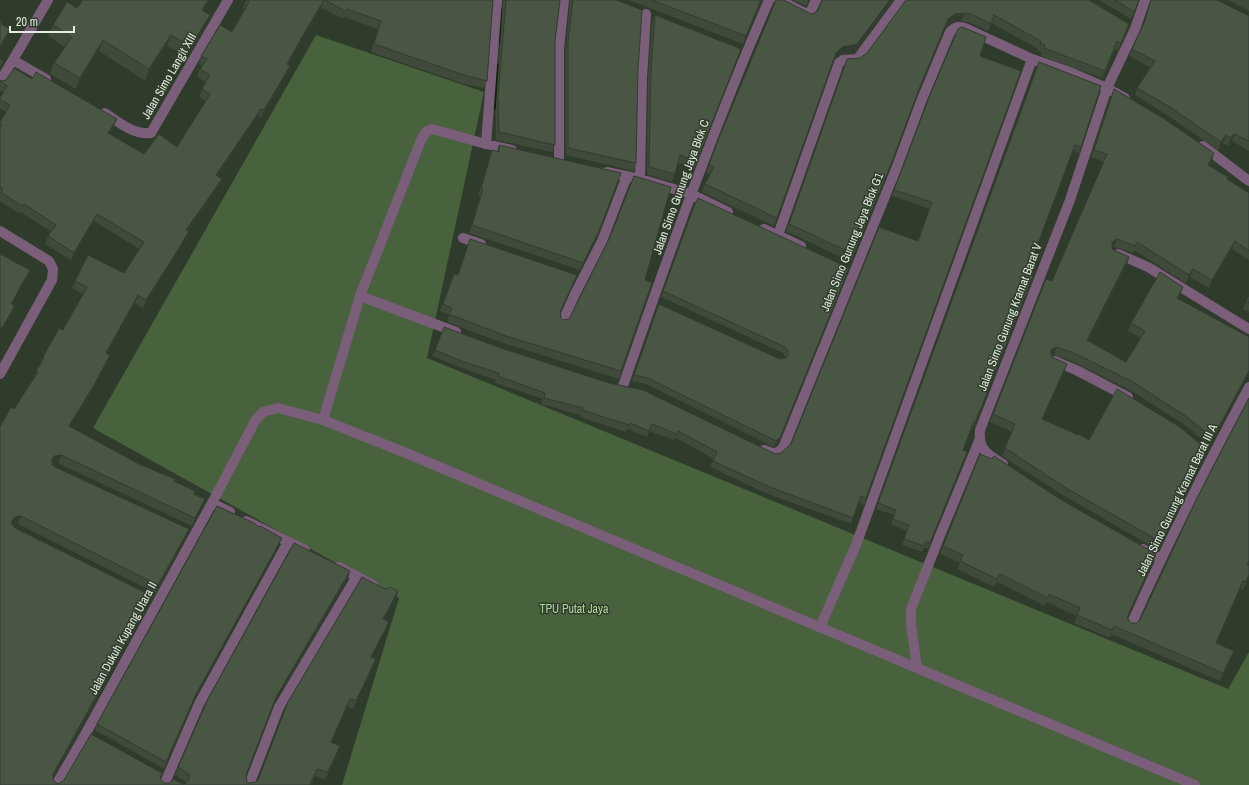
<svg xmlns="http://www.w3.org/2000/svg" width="1249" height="785" font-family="'Archivo Narrow',sans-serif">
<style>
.green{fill:#48623e}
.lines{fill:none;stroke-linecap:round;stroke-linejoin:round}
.stream{stroke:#0e2503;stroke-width:6}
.service{stroke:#7b5e7a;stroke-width:10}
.minor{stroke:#7b5e7a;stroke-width:10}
.wall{fill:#3f4a3a}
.shaded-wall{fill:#333c30}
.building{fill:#495644;stroke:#333c30}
.labels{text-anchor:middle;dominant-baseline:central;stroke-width:3;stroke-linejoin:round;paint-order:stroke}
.street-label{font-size:12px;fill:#e4ece1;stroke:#2f3c2b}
.park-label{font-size:12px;fill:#acd89b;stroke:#2f3c2b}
</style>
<rect width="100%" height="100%" fill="#2f3c2b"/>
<path class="green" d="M316 35 484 92 427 358 1228 689 1249 652V785H342L399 598 93 428Z"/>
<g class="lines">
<path class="stream" d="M501 11V41
M493 107 499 66"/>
<path class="service" d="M323 420 360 296 421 140 426 132 432 129 486 144
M212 503 255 421 263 412 278 408 323 420 406 453 1195 785
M820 627 856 545
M917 668 911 625V609L939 538 979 441"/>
<path class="minor" d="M497 0 486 144 512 150
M779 0 809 15 816 0
M13 60 46 79
M0 82 48 0
M105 113C118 122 134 135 151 133L228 0
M1203 146 1249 181
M559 160V49L564 0
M607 172 640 179 691 194 728 212
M640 179 642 78 646 14
M764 229 801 246
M0 231 49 261 53 269 52 280 0 374
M778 235 839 63 843 60 856 59 859 57 901 0
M463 238 481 244
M1118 254 1148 267 1249 329
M360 296 456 332
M563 321 575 294 602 241 627 176
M1055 361 1076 370 1128 397
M623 386C668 256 714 126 769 0
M764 450 775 454 783 448 896 169 922 99 950 32C955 27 958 26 965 28L1032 59 1070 72 1107 88 1125 98
M1003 464C987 454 978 450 980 430L1070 200 1107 88 1135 29 1145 0
M246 521 305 550
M856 545 1032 59
M1143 549 1161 559
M339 567 373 585
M1131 625C1167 544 1207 465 1249 387
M56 785 86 733 212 503 230 512
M164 785 199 704 288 542
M249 785 279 707 357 576"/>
</g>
<path class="wall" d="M246 0H493L487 81 484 88 464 84 371 52 378 29 344 17 343 19 321 8 299 45 288 65 287 74 268 107 261 118 258 116 218 176 222 179 219 187 188 231 186 239 175 258 143 308 135 303 107 353 110 355 107 363 92 392 70 427 139 464 174 481 194 494 205 499 202 507 192 526 58 463H52V465L55 467 189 529 186 537 156 593 18 524H13L15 528 149 604 53 777V780L58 784 160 778 164 783 183 784 186 783V782L175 775 178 767 348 579 273 705 246 776 247 782 250 783 256 782 383 588 398 591 396 599 384 619 389 622 386 629 372 657 376 659 373 667 353 709 347 706 331 742 338 754 325 780 315 776 311 785H0L14 409 34 378 43 357 63 330 83 294 72 288 75 281 124 273 139 249 94 221 71 260 45 244 48 236 51 232 21 212 20 214 0 201V122L6 112 0 108V98L3 92 0 91V80L2 81 32 79 114 126 109 134 144 154 177 147 206 101 199 96 202 89 206 82 197 77 200 69 202 66 199 64 201 56 232 32 245 9 243 8Z
M503 0H560L555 41V145L552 152 496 140V104Z
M570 0H616L638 70 636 163 634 171 566 155V49Z
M629 0H762L743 44Z
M793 0H809L806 6Z
M822 0H893L854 52 839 55 833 60 774 226 702 192 705 184 710 174 706 173 719 138 809 13 813 14 818 10Z
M906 0 1129 24 1127 32 1118 50 1115 49 1102 78 1041 56 1042 53 1037 50 1038 49 991 23 988 31 968 22 961 21 953 22 946 27 916 96 851 262 786 231 847 59 860 58 867 53Z
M1099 0H1139L1131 19Z
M1151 0H1217L1249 16V151L1232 141 1228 146 1223 143 1218 150 1167 115 1135 95 1137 88 1151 68 1129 56 1132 49 1143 26Z
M1228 0H1249V11Z
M209 3 204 11 206 26 187 57 167 46 145 81 99 51 76 89 50 74 54 63 65 47 48 36 53 25 77 8Z
M655 15 741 49 694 169 678 163 672 182 647 174 648 78 652 23Z
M980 56 1021 71 864 505 859 503 851 524 768 494 710 467 714 459 676 438 674 440 649 431 647 437 627 429 626 432 580 417V415L541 404 543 399 495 383 496 380 462 368 432 356 435 350 771 452 776 454 781 453 791 444 918 241 930 209 892 196 930 95Z
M1039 62 1101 86 1079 153 1073 151 1027 273 1031 281 978 417 977 416 974 427 972 426 963 450 967 452 928 549 924 547 922 552 902 545 907 531 891 524 894 515 876 509Z
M1111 97 1212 161 1209 165 1228 177 1227 180 1249 193V260L1232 249 1209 288 1190 277 1186 283 1134 250 1133 253 1114 247 1112 248V249L1127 265 1088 341 1126 362 1141 338 1128 331 1131 323 1183 287 1178 299 1243 384 1210 446 1185 425 1130 390 1069 360 1054 355 1051 356 1052 357 1067 364 1043 419 1089 440 1207 450 1204 458 1158 550 1063 495 1002 456 1012 432 990 422 1046 279 1052 281 1104 162 1091 157Z
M499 145 596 238 580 270 469 233 481 197 478 196 490 157 492 150 497 151Z
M693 209 849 268 778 444 774 447 646 384 632 381 659 304 780 359 786 358 785 356 783 353 661 297Z
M454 274 458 275 574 282 560 313 561 318 563 320 569 319 645 280 652 283 619 379 503 343 447 322 449 315 440 311Z
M1249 295V312L1243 309 1246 301Z
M1249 398V562L1248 565 1249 576 1243 590 1240 589 1216 643 1234 651 1231 659 1220 681 1111 634 1110 638 1074 623 1077 616 1047 602 1045 606 997 582 994 587 957 569 960 563 940 554 943 546 1060 499 1156 554 1153 562 1128 617 1127 618 1131 623H1137L1140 620Z
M279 544 193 701 164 769 95 730 97 724Z"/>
<path class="shaded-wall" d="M208 0H210L209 3 198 21 202 10Z
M324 0 321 8 299 45 285 72 287 64 302 37Z
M761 0H762L743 44 746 36Z
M890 0H893L854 52 839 55 833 60 836 53Z
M964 13 961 21 953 22 946 27 916 96 890 167 851 262 919 89 948 19 955 14Z
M210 15 206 26 187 57 191 46Z
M1129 24 1127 32 1118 50 1121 43Z
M10 29 7 37 0 49V47Z
M171 35 167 46 145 81 149 69Z
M103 40 99 51 76 89 80 78Z
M290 66 287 74 261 118 264 110Z
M261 109 258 116 213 183 216 175Z
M117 119 114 126 105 141 108 133Z
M1234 134 1232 141 1228 146 1231 138Z
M1226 135 1223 143 1218 150 1221 142Z
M1214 153 1212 161 1205 173 1208 165Z
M621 173 596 238 580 270 583 263Z
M222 179 219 187 183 237 186 230Z
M97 214 94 221 71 260 74 253Z
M189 231 186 239 175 258 143 308 146 300Z
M1117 239 1114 247 1109 250 1112 242Z
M1235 241 1232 249 1209 288 1212 280Z
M1129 257 1127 265 1084 348 1087 340Z
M1193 269 1190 277 1186 283 1189 275Z
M30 270 26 280 7 314 11 304Z
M846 274 778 444 774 447 776 441Z
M1183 287 1180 294 1174 306 1177 298Z
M138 295 135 303 103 361 106 353Z
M15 306 11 317 0 335V333L2 328Z
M1056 347 1054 355 1048 358 1051 350Z
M110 355 107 363 92 392 66 434 69 426Z
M1067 364 1064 372 1040 427 1042 419Z
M1249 371V374L1210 446 1213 438Z
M1207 450 1204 458 1158 550 1161 542Z
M61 455 58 463 52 464V459L54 456Z
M205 499 202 507 192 526 195 518Z
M21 516 18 524H12L11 522 15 517Z
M189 529 186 537 156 593 158 585Z
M282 538 279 544 193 701 164 769 196 694Z
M1156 554 1153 562 1125 623 1128 615Z
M350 571 348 579 273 705 276 697Z
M1243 581 1240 589 1213 650 1216 643Z
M398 591 396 599 380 627 383 619Z
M152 596 149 604 50 782 53 774Z
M389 622 386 629 369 664 371 657Z
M1234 651 1231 659 1220 681 1223 673Z
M376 659 373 667 353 709 356 701Z
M340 746 338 754 325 780 328 772Z"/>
<path class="building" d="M83 0H208L202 10 210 15 191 46 171 35 149 69 103 40 80 78 54 63 72 37 53 25 67 2 77 8Z
M246 0H324L302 37 287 64 290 66 270 100 264 110 261 109 216 175 222 179 186 230 189 231 178 250 146 300 138 295 106 353 110 355 94 385 69 426 139 464 175 479 174 481 195 491 194 494 205 499 195 518 61 455 54 456 52 459V465L55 467 189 529 158 585 21 516 15 517 11 522 15 528 152 596 53 774V780L58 784 64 780 91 734 162 773 160 778 164 783H170L173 779 183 784 186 783 189 780V774L178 767 208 699 294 543 350 571 276 697 246 775 247 782 250 783 256 782 258 780 288 702 362 577 383 588 387 589 390 587 398 591 383 619 389 622 371 657 376 659 356 701 350 699 331 742 340 746 328 772 317 769 310 785H0V427L11 407 14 409 28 387 38 372 36 371 44 358 43 357 59 328 63 330 87 287 75 281 88 255 124 273 144 242 97 214 74 253 48 236 56 225 24 204 23 207 1 192 3 189 0 187V127L2 124 0 123V122L10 105 0 99V98L7 86 0 81V80L2 81 6 80 14 68 32 79 36 72 117 119 108 133 144 154 159 134 177 147 210 94 202 89 210 75 200 69 207 59 201 56 220 25 232 32 249 2Z
M325 0H493L487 81 467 76 374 44 381 21 347 9 345 11Z
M506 0H560L555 41V145L499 132 498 96Z
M573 0H616L642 10 638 70 636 163 568 148V42Z
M652 0H761L746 36Z
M776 0H784L809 13 813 14 818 10 822 0H890L857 44 842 47 836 53 777 218 705 184 714 167 709 165 719 138Z
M906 0H1089L1129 24 1121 43 1117 41 1105 71 1044 48 1045 45 1040 43 1041 41 994 15 991 24 971 14 964 13 955 14 948 19 919 89 893 159 854 254 789 224 847 59 860 58 867 53Z
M1115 0H1139L1134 12Z
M1151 0H1217L1249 16V141L1234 134 1231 138 1226 135 1221 142 1170 107 1137 88 1155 61 1132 49 1144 23Z
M655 15 741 49 697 161 680 155 675 174 649 167 651 71Z
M0 20 2 21 1 24 10 29 0 47Z
M961 27 965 28 986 37 980 56 1021 71 866 498 861 496 853 518 770 487 713 461 717 452 678 431 677 434 652 424 649 431 630 423 629 425 582 410 583 408 544 398 545 393 498 376 499 373 464 362 435 350 444 327 501 348 609 383 643 390 771 452 776 454 781 453 791 444 879 227 918 241 932 202 894 190 930 95 958 29Z
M0 59 3 61 0 67Z
M1039 62 1101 86 1081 147 1075 145 1027 273 1033 276 980 411H979L976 421H974L963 450 967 452 930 543 926 541 924 546 904 539 909 525 893 519 896 510 878 503Z
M1114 89 1163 118 1214 153 1208 165 1228 177 1227 179 1249 193V251L1235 241 1212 280 1193 269 1189 275 1137 242 1135 246 1117 239 1112 242V249L1129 257 1087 340 1126 362 1145 331 1131 323 1160 272 1183 287 1177 298 1249 337V371L1213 438 1187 417 1133 382 1072 352 1056 347 1051 350V354L1052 357 1067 364 1042 419 1078 435V434L1089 440 1117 389 1180 427 1207 450 1161 542 1066 488 1005 448 1015 424 993 414 1046 279 1052 281 1107 154 1094 150Z
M499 145 621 173 599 231 583 263 472 225 483 189H481L492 150 499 152Z
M634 176 671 187 645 280 652 283 621 371 506 336 449 314 452 308 443 304 454 274 458 275 470 239 577 275 560 312 561 318 563 320 569 319 610 237Z
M698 198 849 268 780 438 776 441 648 378 634 375 659 304 780 359 786 358 788 355V350L785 347 663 291 693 209Z
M0 254 30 270 11 304 15 306 2 328 0 327Z
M1249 295V303L1246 301Z
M1249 398V561L1247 564 1249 565V575L1246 582 1243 581 1216 643 1234 651 1223 673 1114 626 1112 630 1077 615 1080 608 1049 594 1048 598 1000 574 997 579 960 561 963 555 943 546 980 454 992 459 994 456 1060 499 1156 554 1128 615 1127 618 1131 623H1137L1140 620 1196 500Z
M217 506 254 523 259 527 260 526 282 538 196 694 166 762 97 724Z"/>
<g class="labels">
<g class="street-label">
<text transform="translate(169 76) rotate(-60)">Jalan Simo Langit XIII</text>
<text transform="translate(681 187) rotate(-70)">Jalan Simo Gunung Jaya Blok C</text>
<text transform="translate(852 242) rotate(-68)">Jalan Simo Gunung Jaya Blok G1</text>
<text transform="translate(1010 317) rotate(-69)">Jalan Simo Gunung Kramat Barat V</text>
<text transform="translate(1177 500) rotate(-64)">Jalan Simo Gunung Kramat Barat III A</text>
<text transform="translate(123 638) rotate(-61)">Jalan Dukuh Kupang Utara II</text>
</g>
<g class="park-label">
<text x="574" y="609">TPU Putat Jaya</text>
</g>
</g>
<path d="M10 26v6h64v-6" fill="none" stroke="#e4ece1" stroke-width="2"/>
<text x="16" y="26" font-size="12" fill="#e4ece1" stroke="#2f3c2b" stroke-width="3" paint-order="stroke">20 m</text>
</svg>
